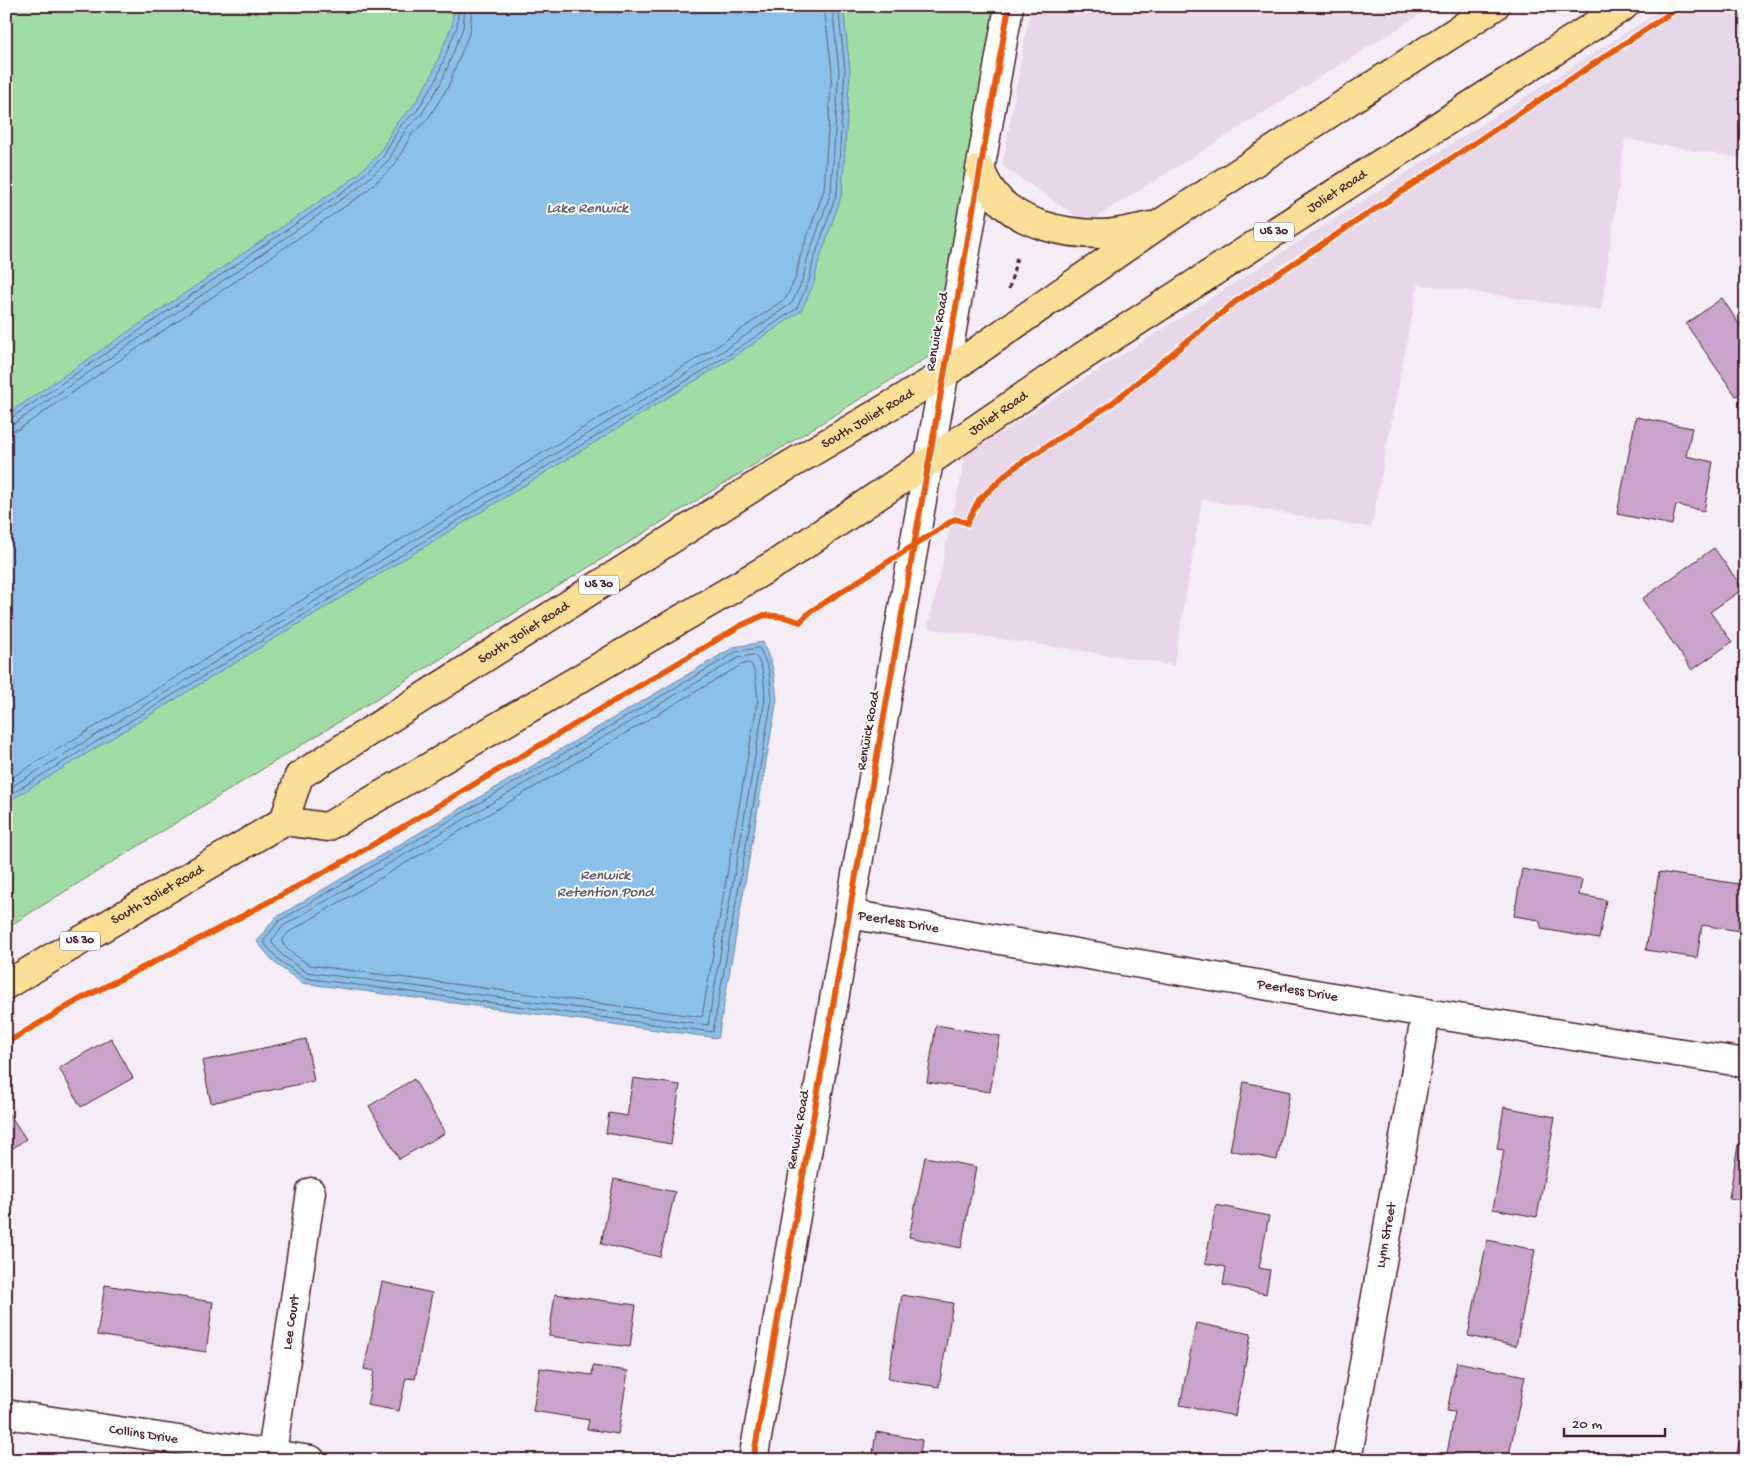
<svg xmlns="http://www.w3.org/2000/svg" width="1752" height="1466" font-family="'Gochi Hand',sans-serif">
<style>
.built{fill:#e7d7e9}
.green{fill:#a0dda5;stroke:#757e68}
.water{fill:#8bc1e8;stroke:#71809c}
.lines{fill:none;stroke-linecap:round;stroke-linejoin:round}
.shore{stroke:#646077;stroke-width:1}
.building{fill:#c9a3cc;stroke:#4a1f2b}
.minor-casing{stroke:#4a1f2b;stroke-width:31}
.major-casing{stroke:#4a1f2b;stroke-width:31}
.path{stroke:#4a1f2b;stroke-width:3;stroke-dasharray:5 4;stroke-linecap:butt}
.minor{stroke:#fff;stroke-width:28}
.major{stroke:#fbdf96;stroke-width:28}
.cycleway-casing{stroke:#fff;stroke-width:9}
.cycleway{stroke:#e8590c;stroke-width:6}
.labels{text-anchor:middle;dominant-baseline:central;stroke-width:4;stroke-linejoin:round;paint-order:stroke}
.shield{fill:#fff;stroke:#80626b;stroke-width:1}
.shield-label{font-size:12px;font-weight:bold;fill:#4a1f2b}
.street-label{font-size:14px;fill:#4a1f2b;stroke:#fff}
.water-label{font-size:15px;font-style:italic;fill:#61586d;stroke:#fff}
</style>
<rect width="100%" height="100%" fill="#f4edf5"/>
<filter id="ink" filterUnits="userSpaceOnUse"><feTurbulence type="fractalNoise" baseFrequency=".02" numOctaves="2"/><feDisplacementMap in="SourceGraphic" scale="10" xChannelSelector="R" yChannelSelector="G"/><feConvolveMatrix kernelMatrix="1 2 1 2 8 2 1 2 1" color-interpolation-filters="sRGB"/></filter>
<g filter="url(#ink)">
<path class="built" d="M1031 6H1434L1087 223 1002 166Z
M1667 6H1746V159L1625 139 1601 310 1418 284 1371 528 1202 499 1174 665 928 628 966 455Z"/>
<path class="green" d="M6 6H995L933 354 6 928Z"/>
<path class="water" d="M454 6H843L850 70 842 194 818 264 814 283 801 311 729 360 6 803V415L351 180 379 154 397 122 411 109 431 77 452 25Z
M763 642 773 669 777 699 718 1038 302 983 276 964 257 942 275 918 734 647Z"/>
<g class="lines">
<path class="shore" d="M6 419 11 418 354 184 383 157 401 125 416 112 436 80 457 26 459 6
M6 425 15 423 358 188 388 161 406 129 421 115 441 83 463 28 465 6
M6 432 19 429 363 194 394 166 412 134 427 120 448 87 470 31 472 6
M758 648 760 649 769 670 772 699 713 1032 304 978 279 960 264 943V940L279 921 736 652Z
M754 655C765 664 764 686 765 699L708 1025 306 972 283 956 272 943V940L283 926 738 658Z
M749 663 752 665 755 674 758 699 702 1017 309 965 288 950 282 942V940L289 932 741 665Z
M6 781 719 345 786 298 796 277 800 257 824 190 832 71 824 6
M6 790 723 351 792 303 803 279 807 260 831 192 839 71 832 6
M6 797 727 356 797 308 809 281 813 262 837 192 845 70 838 6"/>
</g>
<path class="building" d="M1722 298 1739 324 1746 319V389L1736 396 1686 324Z
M1636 417 1692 428 1686 456 1713 462 1704 511 1676 505 1672 525 1617 514Z
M1714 548 1743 589 1710 612 1732 642 1692 670 1642 599Z
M1522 869 1582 880 1579 895 1606 900 1599 939 1542 929 1539 920 1514 916Z
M1659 872 1746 885V932L1702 925 1697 958 1646 950Z
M936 1025 1000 1036 990 1092 927 1082Z
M111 1038 133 1078 81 1107 59 1068Z
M306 1039 314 1081 211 1103 202 1061Z
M633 1078 680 1085 671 1144 606 1133 609 1113 627 1116Z
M414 1079 445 1133 399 1159 369 1106Z
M1244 1082 1290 1092 1277 1160 1230 1150Z
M1504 1107 1555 1117 1537 1217 1493 1209 1504 1150 1497 1149Z
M6 1109 26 1139 6 1153Z
M1738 1145 1746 1146V1201L1729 1198Z
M925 1157 976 1167 961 1248 909 1237Z
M614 1179 675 1192 660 1257 601 1244Z
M1216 1205 1269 1216 1259 1268 1270 1270 1266 1294 1223 1285 1226 1267 1205 1263Z
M1487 1240 1535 1250 1516 1346 1468 1336Z
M382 1282 432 1293 415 1379 406 1378 399 1411 367 1405 374 1371 364 1369Z
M105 1285 213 1302 206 1352 97 1335Z
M555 1294 636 1305 630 1347 549 1336Z
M902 1295 953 1303 939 1387 888 1379Z
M1196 1323 1251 1334 1235 1416 1180 1405Z
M1457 1362 1525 1376 1508 1460H1485L1447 1453 1455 1412 1447 1411Z
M593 1366 628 1371 618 1434 587 1429 589 1420 533 1411 540 1368 592 1375Z
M876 1432 922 1440 919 1460H872Z
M1739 1442 1746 1443V1460H1736Z"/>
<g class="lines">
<g class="minor-casing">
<g id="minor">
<path id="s1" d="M849 914 1426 1013 1746 1063"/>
<path id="s2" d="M6 1414 311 1460"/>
<path id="s3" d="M272 1453 311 1192"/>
<path d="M753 1460 1009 6"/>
<path id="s4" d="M1347 1460 1426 1013"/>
</g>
</g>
<g class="major-casing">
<g id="major">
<path d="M980 169C983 176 986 183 991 190 1014 224 1063 234 1102 234 1118 234 1135 229 1151 226"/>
<path id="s5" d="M284 821 299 776 766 479 944 374 1158 225 1495 6"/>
<path id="s6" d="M6 985 154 897 284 821 327 827 780 561 928 462 1071 364 1624 6"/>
</g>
</g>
<path class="path" d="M1009 289 1017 257"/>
<use href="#minor" class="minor"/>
<use href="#major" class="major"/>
<g class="cycleway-casing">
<path id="cycleway" d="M6 1043 77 1001 203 937 352 857 740 626 764 615 784 617 800 622 810 612 955 519 967 523 979 500 1012 469 1111 404 1235 302 1681 6
M753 1460 1009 6"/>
</g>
<use href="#cycleway" class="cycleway"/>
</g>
</g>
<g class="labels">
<g class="shield">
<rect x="1254" y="222.5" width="40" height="19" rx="4"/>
<rect x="579" y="575.5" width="40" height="19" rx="4"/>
<rect x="60" y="931.5" width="40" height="19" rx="4"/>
</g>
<g class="shield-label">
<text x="1274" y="232">US 30</text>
<text x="599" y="585">US 30</text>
<text x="80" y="941">US 30</text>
</g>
<g class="street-label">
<text stroke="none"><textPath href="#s6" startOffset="1560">Joliet Road</textPath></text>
<text transform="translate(938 332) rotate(-80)">Renwick Road</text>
<text stroke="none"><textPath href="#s6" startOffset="1155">Joliet Road</textPath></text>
<text stroke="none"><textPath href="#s5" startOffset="719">South Joliet Road</textPath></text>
<text stroke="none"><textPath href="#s5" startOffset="314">South Joliet Road</textPath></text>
<text transform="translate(869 731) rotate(-80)">Renwick Road</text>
<text stroke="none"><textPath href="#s6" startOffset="176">South Joliet Road</textPath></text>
<text stroke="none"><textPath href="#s1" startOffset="50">Peerless Drive</textPath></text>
<text stroke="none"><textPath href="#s1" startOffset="455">Peerless Drive</textPath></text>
<text transform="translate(799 1130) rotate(-80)">Renwick Road</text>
<text stroke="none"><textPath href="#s4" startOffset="228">Lynn Street</textPath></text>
<text stroke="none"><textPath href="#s3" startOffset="132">Lee Court</textPath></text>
<text stroke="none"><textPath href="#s2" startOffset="139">Collins Drive</textPath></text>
</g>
<g class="water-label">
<text x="587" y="209">Lake Renwick</text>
<text x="605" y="876">Renwick<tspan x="605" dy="17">Retention Pond</tspan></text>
</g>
</g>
<rect width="1752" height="1466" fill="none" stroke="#fff" stroke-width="25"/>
<rect x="12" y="12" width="1727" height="1441" fill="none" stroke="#4a1f2b" stroke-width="2" filter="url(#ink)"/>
<path d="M1564 1428v8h101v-8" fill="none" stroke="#4a1f2b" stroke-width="2.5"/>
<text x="1572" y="1428" font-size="15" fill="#4a1f2b" stroke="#ffffff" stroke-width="4" paint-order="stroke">20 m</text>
</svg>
